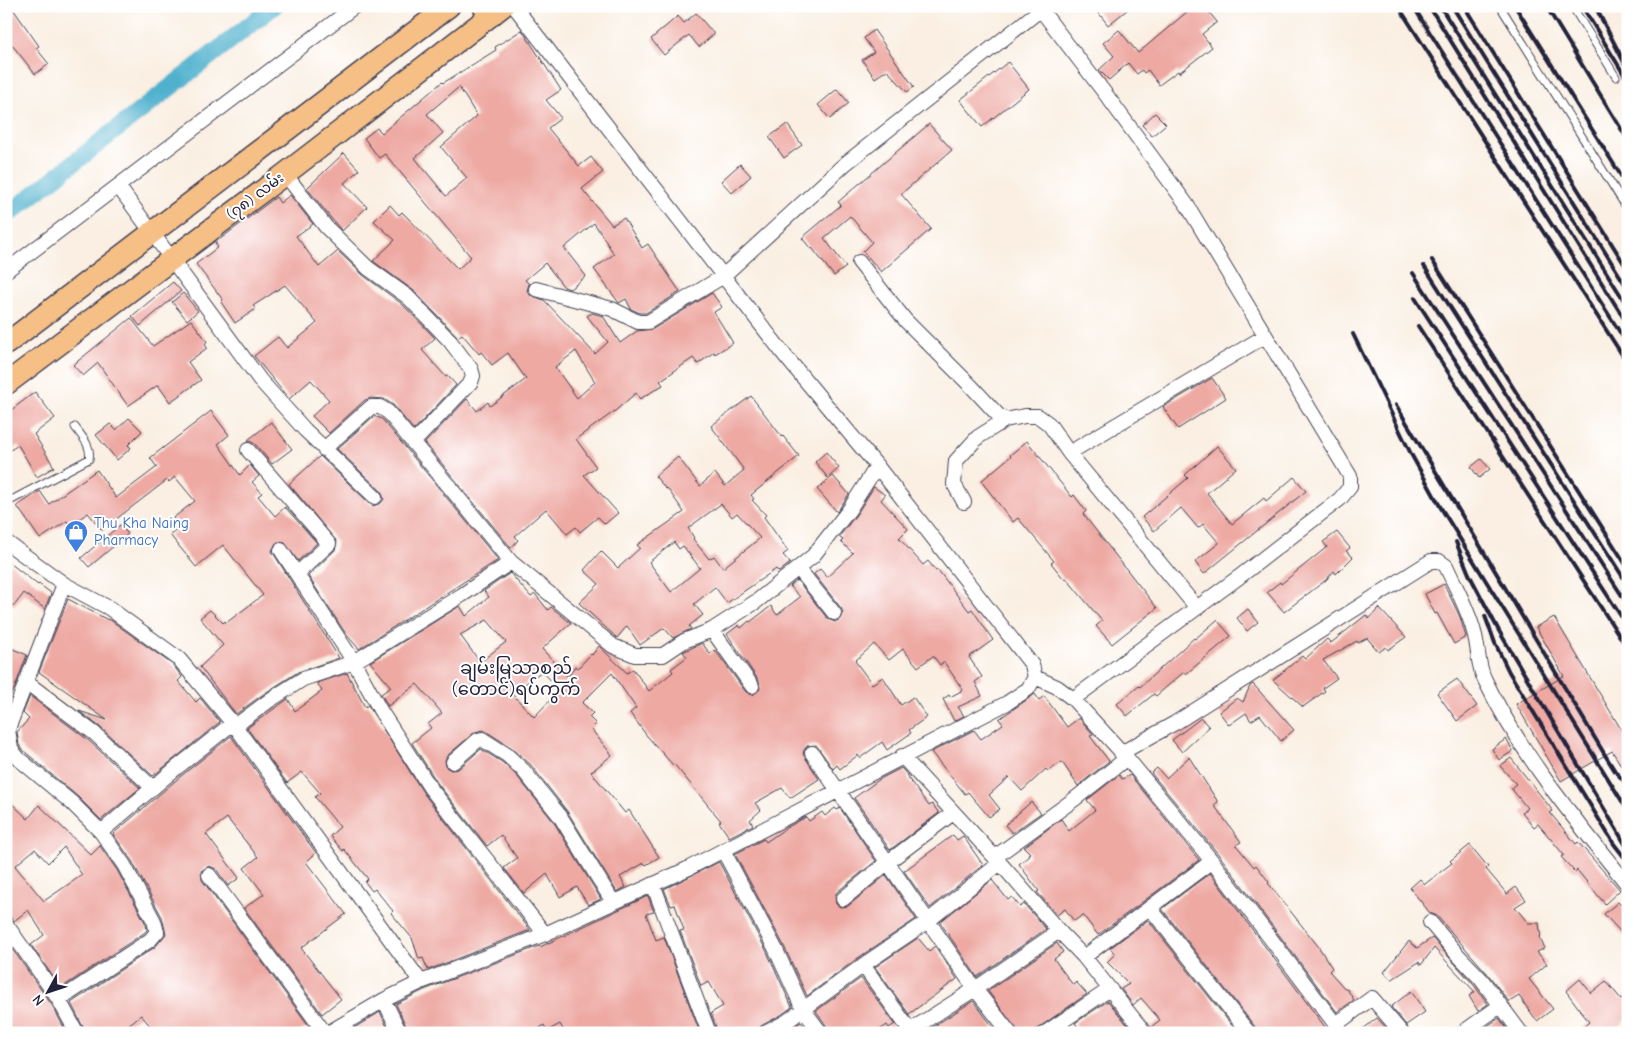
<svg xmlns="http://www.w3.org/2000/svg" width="1634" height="1039" font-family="'Comic Neue','Noto Sans Myanmar',sans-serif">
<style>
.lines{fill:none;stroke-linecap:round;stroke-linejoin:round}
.canal{stroke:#4fb1ce;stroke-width:18}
.building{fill:#eea9a3;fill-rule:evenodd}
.service-casing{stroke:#424154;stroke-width:9}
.minor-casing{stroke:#424154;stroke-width:16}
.primary-casing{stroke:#424154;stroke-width:24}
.trunk-casing{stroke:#424154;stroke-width:25}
.service{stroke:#fff;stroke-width:7}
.minor{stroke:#fff;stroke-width:14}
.primary{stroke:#f5bf86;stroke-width:21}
.trunk{stroke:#f5bf86;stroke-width:22}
.rail{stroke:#22223b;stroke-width:4}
.labels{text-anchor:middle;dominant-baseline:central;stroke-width:4;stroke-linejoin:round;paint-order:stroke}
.street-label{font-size:15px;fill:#22223b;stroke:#fff}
.shop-label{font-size:15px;fill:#366cbe;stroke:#fff;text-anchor:start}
.quarter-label{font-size:18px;fill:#22223b;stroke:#fff}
</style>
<rect width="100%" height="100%" fill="#fff"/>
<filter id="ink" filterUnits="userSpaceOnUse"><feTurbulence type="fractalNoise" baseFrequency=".02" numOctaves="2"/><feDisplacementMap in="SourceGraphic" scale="10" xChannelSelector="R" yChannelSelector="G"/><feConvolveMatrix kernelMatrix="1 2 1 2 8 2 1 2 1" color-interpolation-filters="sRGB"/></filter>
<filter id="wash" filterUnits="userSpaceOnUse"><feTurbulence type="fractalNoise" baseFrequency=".0096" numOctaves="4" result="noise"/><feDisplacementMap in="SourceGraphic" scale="20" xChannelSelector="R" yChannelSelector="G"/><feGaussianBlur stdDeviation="1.12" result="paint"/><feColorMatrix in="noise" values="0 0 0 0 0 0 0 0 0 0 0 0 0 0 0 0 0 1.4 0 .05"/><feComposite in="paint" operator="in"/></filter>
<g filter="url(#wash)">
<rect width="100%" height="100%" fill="#faefe2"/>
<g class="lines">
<path class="canal" d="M6 216 274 6"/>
</g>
<g id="blocks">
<path class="building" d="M6 6H11L39 46 36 48 49 64 35 74 13 46 6 51Z
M1093 6H1132L1108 25Z
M1194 6H1204L1217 22 1202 34 1212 47 1179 73 1178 71 1159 85 1148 70 1144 73 1142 70 1137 74 1128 63 1109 80 1099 70 1114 56 1103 43 1119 30 1138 53Z
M696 13 714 34 699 47 689 35 664 55 651 39 678 16 684 23Z
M522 30 561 90 546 100 561 118 548 128 579 166 591 157 603 172 582 189 612 225 624 218 642 248 648 244 680 292 646 313H640L631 309 626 299 619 303 594 269 614 254 594 223 564 248 586 276 570 289 564 287 545 263 525 280 529 284 527 291 530 295 544 300 595 354 608 342 587 316 592 313 603 316 620 343 637 331 653 329 712 293 722 307 714 312 733 343 715 354 714 352 698 364 693 358 660 381 663 385 640 399 636 393 615 411 576 439 596 467 584 475 618 513 605 524 598 517 580 532 576 527 567 534 546 509 515 536 518 540 511 548 425 443 467 399 477 411 488 402 490 406 526 379 508 353 492 365 481 352 479 354 462 334 458 337 414 291 373 261 395 240 374 221 390 205 399 215 402 212 458 269 471 257 385 154 379 158 364 138 377 128 382 133 442 82 443 83 496 50 495 47ZM459 87 477 116 441 147 467 178 446 196 415 158 443 133 427 114ZM576 351 595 382 577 398 555 367Z
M874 30 914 87 907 92 887 70 875 78 862 60 874 52 864 38Z
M1008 62 1029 89 982 127 960 100Z
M837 89 849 103 830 119 818 105Z
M1155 113 1166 124 1152 136 1142 125Z
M787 124 802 145 784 158 769 137Z
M929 124 952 150 901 194 931 229 881 272 863 251 872 242 850 216 824 238 846 267 834 276 812 248 811 249 802 238 841 205 838 202Z
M344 153 359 170 344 183 367 207 342 231 330 217 307 188Z
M740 164 751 176 732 193 721 181Z
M290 195 313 224 296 236 319 267 338 251 363 275 402 304 435 338 422 350 446 377 448 376 456 385 414 430 393 405 384 399 371 398 365 400 329 433 312 416 329 400 311 380 289 399 254 356 278 337 287 348 317 323 285 285 253 306 256 309 235 323 221 302 223 300 196 264 218 247 215 243 276 197 280 203Z
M173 282 181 291 140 326 132 316Z
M183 293 198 311 187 320 172 302Z
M131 318 153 346 191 320 207 341 205 344 207 348 188 362 201 380 170 402 158 385 128 406 98 363 83 376 73 365Z
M1212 378 1226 398 1178 429 1163 407Z
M35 392 55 418 34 434 54 467 37 477 18 445 6 453V414Z
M751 396 782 437 783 436 799 456 751 495 754 499 752 500 766 515 764 517 788 551 783 555 790 563 779 572 776 569 727 603 715 587 694 604 703 615 689 626 691 629 673 638 664 628 640 645 627 626 617 638 579 603 599 584 584 570 601 551 618 568 640 548 637 545 684 512 667 488 666 489 655 476 678 457 700 486 715 473 725 486 744 470 711 426ZM721 504 732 517 737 513 760 538 723 568 714 556 709 559 693 539 694 538 688 528ZM674 542 679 549 683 546 700 568 671 592 649 562Z
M211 411 229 435 218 444 240 475 250 465 259 476 252 482 262 493 258 496 275 516 285 507 317 543 298 561 284 542 276 543 272 551 339 658 298 672 265 693 236 714 200 667 223 645 200 618 210 610 223 623 225 621 226 623 263 595 223 545 196 567 170 535 181 527 173 518 195 501 175 477 169 482 167 480 102 530 88 513 70 525 67 521 40 539 17 506 40 491 49 504 97 470 116 498 157 467 150 458Z
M374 416 382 419 498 560 359 649 346 634 308 576 335 550 337 542 289 484 320 456 369 503 373 506 381 503 384 499 381 491 337 449Z
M129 418 142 431 128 445 131 448 117 460 96 435 110 424 116 430Z
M271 422 292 449 272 464 255 444 248 440Z
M1027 441 1072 497 1074 495 1086 511 1083 514 1157 608 1112 644 1096 626 1102 621 1066 578 1064 579 1051 563 1054 561 1018 518 1013 522 981 481 1011 456 1010 455Z
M1217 446 1236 468 1207 493 1232 524 1264 498 1266 501 1294 477 1306 491 1204 574 1195 562 1219 543 1203 524 1198 528 1181 508 1154 531 1142 517 1188 478 1185 475Z
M826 452 839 468 828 478 815 462Z
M1481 459 1490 469 1479 478 1471 467Z
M833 476 849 494 837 512 817 489Z
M874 487 885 495 881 500 908 529 899 538 923 565 928 561 936 571 938 570 969 611 972 609 993 640 969 657 982 677 975 682 982 696 958 707 964 716 954 721 943 699 949 695 950 697 963 690 944 662 940 665 933 656 918 667 903 649 889 660 874 644 855 661 872 684 883 677 901 705 913 697 927 717 909 730 911 733 887 750 882 742 860 758 858 755 840 769 837 765 833 769 816 745 807 746 804 750 803 754 819 779 790 798 782 788 755 803 761 810 750 820 753 825 729 837 719 822 721 821 674 764 673 765 647 736 630 713 636 708 612 673 582 703 593 713 589 717 596 724 591 729 612 755 591 772 625 813 629 810 659 857 646 865 644 863 620 877 626 887 617 892 567 811 530 764 512 748 487 732 483 730 475 732 447 756 445 760 446 767 451 770 458 769 481 749 502 762 517 776 553 821 601 899 588 905 577 887 560 897 547 874 524 893 504 868 517 858 501 835 487 846 438 784 412 743 431 728 428 724 442 713 417 684 388 706 381 694 391 687 370 662 460 606 466 616 489 597 484 591 510 573 531 597 535 594 548 610 551 607 571 623 542 649 568 677 575 666 578 668 591 654 592 655 599 646 627 673 633 669 649 691 673 672 671 669 687 657 683 652 702 643 710 654 715 650 745 691 749 694 753 695 760 689 759 681 727 634 739 625 741 628 749 621 750 622 771 606 777 615 800 597 790 586 797 580 828 619 835 622 840 619 843 612 841 608 814 574 820 569 827 577 853 553 841 542 843 540 839 537 856 515ZM487 620 506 642 480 662 460 635ZM542 671 560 690 534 717 512 694Z
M120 525 128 534 89 567 81 558Z
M1337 532 1350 548 1346 551 1353 557 1336 574 1334 571 1326 580 1284 612 1267 592 1280 582 1281 584 1327 547 1323 542Z
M6 560 38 585 39 584 51 593 45 609 24 593 14 606 6 600Z
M1444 584 1460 617 1466 637 1454 644 1437 613 1435 614 1425 594Z
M68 599 108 620 109 619 173 665 182 677 178 681 196 702 200 698 220 722 153 776 100 727 79 711 107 720 39 672Z
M1379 608 1406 637 1388 650 1386 647 1379 652 1367 638 1358 643 1357 641 1323 660 1337 678 1323 688 1325 691 1303 707 1273 680 1302 656 1305 659 1327 639 1331 643 1366 615 1369 619Z
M1248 609 1258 622 1247 631 1237 618Z
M1554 617 1628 741V776L1612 751 1561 781 1516 704 1564 676 1536 627Z
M1217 620 1231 636 1186 674 1184 672 1156 696 1154 694 1127 716 1117 704 1139 686 1140 687 1194 638 1195 639Z
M6 646 27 655 15 687 6 703Z
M347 673 365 707 368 705 424 794 530 930 428 970 423 958 419 959 412 938 391 913 393 911 375 889 372 891 365 882 368 879 344 849 343 851 330 836 340 827 315 797 320 793 302 772 287 783 247 728 288 699 295 711 322 691 317 683Z
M1457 679 1477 706 1457 721 1437 693Z
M1253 684 1294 730 1281 741 1260 715 1251 721 1246 713 1229 725 1219 712 1237 698 1243 702 1250 686Z
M1035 694 1039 700 1044 696 1067 727 1079 718 1093 734 1090 736 1109 761 1078 786 1062 762 1048 771 1046 769 1022 791 1009 777 989 795 1000 809 989 817 968 792 965 794 931 752 974 730 981 739 1003 724 999 719Z
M30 696 88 740 140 788 101 820 78 797 24 751 19 745 17 732 29 719 23 713Z
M1201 718 1209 727 1182 752 1172 740Z
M231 736 316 853 306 862 346 914 301 948 341 999 322 1014 244 908 264 894 244 868 258 857 227 818 206 834 239 878 228 886 216 869 209 866 201 871 202 880 309 1026 298 1033H156L141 1015 118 1033H86L71 1003 155 947 166 934 162 917 132 861 113 834 181 776Z
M1506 739 1513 751 1499 760 1492 749Z
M1189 757 1218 802 1214 805 1241 842 1236 845 1254 867 1256 865 1269 882 1268 883 1318 946 1332 968 1329 971 1346 990 1347 989 1354 1000 1337 1012 1219 855 1151 773 1157 768 1166 778Z
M1511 758 1553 811 1550 813 1576 844 1578 842 1620 890 1605 904 1577 870 1575 872 1561 857 1564 855 1538 824 1534 827 1522 812 1527 808 1511 788 1516 784 1500 766Z
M901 768 909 777 908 778 929 806 932 804 939 813 890 850 854 798 880 779Z
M1119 775 1122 779 1130 775 1199 860 1098 935 1083 915 1074 921 1065 909 1057 915 1037 892 1039 891 1019 864 1029 856 1028 854 1030 853 1024 847 1061 819 1069 831 1095 810 1087 800Z
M6 798 28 819 39 805 91 855 100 846 117 870 146 924 147 930 144 933 61 988 31 945 44 935 28 910 14 921 10 916 6 915ZM64 847 82 875 44 901 15 866 35 849 48 863Z
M1031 802 1041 813 1012 833 1005 825Z
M835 808 837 810 840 808 876 861 837 892 835 896 836 904 840 907 848 906 886 875 916 919 858 958 807 996 783 944 735 854 764 839 766 842 786 828 806 817 809 821 822 812 825 816Z
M953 835 957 840 963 836 983 865 930 908 904 871Z
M1470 845 1488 867 1486 869 1507 894 1516 887 1526 900 1515 907 1528 923H1539L1540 931H1541L1540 939 1545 948 1537 952 1547 964 1529 979 1553 1009 1537 1021 1519 996 1509 1002 1487 973 1437 916 1430 913 1410 888 1420 879 1425 884 1452 863 1450 861Z
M719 862 767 952 792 1007 781 1015 761 1026 756 1033H718L711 1013 723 1006 709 982 701 986 680 931 684 930 675 905 671 906 664 889Z
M1210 873 1328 1031 1331 1033H1258L1256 1028 1162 909Z
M992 880 1008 900 1012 897 1020 907 1024 904 1046 929 977 977 940 922Z
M648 896 654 912 646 914 656 940 664 937 700 1033H565L560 1024 547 1031 544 1025 533 1033H409L396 1004 424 990 539 946 540 947Z
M1618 902 1628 912V940L1604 914Z
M1148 920 1238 1033H1154L1151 1027 1160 1020 1141 998 1133 1005 1121 989 1129 984 1107 962 1115 954 1110 948Z
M918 938 929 951 935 946 957 979 909 1014 875 967Z
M1432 938 1474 985 1488 1004 1478 1011 1469 996 1475 992 1434 948 1421 965 1419 962 1391 980 1384 972 1409 941 1417 948Z
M6 940 52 1005 67 1033H6Z
M1057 943 1063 952 1054 959 1073 985 1076 982 1087 994 1031 1033H1019L988 991Z
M861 978 895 1024 889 1028 887 1025 875 1033H830L828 1028 816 1011Z
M1580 979 1591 993 1606 981 1621 999 1628 993V1018L1613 1033H1577L1589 1022 1566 991Z
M1411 991 1425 1012 1406 1025 1391 1007Z
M973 1001 994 1028 987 1033H923Z
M1108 1001 1134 1033H1082L1075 1023Z
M380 1012 390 1033H346Z
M1377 1018 1389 1031 1386 1033H1358Z
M1499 1018 1510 1033H1491L1486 1027Z
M801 1022 810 1033H784L791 1029Z"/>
</g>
</g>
<g filter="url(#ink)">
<use href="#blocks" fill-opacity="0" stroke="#424154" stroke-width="1"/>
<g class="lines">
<g class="service-casing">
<path id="service" d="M1500 6 1628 210
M1572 6 1616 77
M6 503 89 459C92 446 82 437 75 427"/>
</g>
<g class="minor-casing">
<path id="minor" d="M1038 6 1107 96 1187 205 1350 476V487L1340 499 1239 577 1073 699
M285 174 326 227 368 268 408 297 450 341 471 369 473 376 471 382 413 443
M118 186 260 380 305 430 375 497
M859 262 906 321 972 387 998 415 1005 420 1025 416H1038L1049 424 1069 453 1197 608
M6 271 355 6
M536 289 612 309 638 322H648L722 277 845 164 1040 10
M324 449 371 407H380L388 412 511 562 613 646 635 655H663L684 641 712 630 757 601 813 556 849 510 877 466
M248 450 329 544 297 574
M1069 453 1265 336
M964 502 954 484 956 461 978 437 1005 420
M6 542 64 584 109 608 179 659 235 726 421 982
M281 550 354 662 380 710 431 789 545 934
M798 568 834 613
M64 584 8 729 11 749 19 759 72 803 101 832 124 865 154 921 157 932 150 940 59 1000 77 1033
M712 630 752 686
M1035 677 1057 687 1073 699 1127 758 1212 861 1342 1033
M26 682 94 733 153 788
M235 726 270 700 303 679 354 662 462 595 511 562
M812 753 975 989 1010 1033
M1121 753 1175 723 1431 561H1439L1446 566C1456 588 1468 609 1474 632 1479 648 1477 665 1485 680 1521 755 1575 820 1628 885
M902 756 1000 863 1059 931 1084 957 1145 1033
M453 762 478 740 482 739 507 755 523 770 560 816 613 902
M101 832 175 769 233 723
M723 850 775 948 803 1009 821 1033
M995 857 1076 798 1127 758
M209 875 325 1033
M653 884 709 1033
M843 899 888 862 953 813
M1150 908 1249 1033
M1430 922 1457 954 1481 979 1521 1033
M6 924 59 1000
M1084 957 1212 861
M863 965 912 1033
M384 1000 400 1033
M1335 1025 1372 998 1402 1033
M328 1033 384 1000 421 982 545 934 687 869 1007 703 1028 689 1035 677 1032 665 877 466 786 357 514 6
M765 1033 786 1022 869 961 928 921 1000 863
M906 1033 975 989 1059 931
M1045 1033 1110 989
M1462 1033 1500 1006"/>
</g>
<g class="primary-casing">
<path id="primary" d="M6 344 449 6
M6 384 285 174 503 6"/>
</g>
<g class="trunk-casing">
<path id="trunk" d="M484 6 491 15"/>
</g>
<use href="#service" class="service"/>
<use href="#minor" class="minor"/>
<use href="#primary" class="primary"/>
<use href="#trunk" class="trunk"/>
<path class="rail" d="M1413 6 1628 345
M1429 6 1628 325
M1440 6 1628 307
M1452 6 1628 289
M1464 6 1628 270
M1515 6 1628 187
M1546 6 1628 140
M1582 6 1628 81
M1595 6 1627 68
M1626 6 1628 15
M1402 12 1628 364
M1432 260 1628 568
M1424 266 1628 585
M1413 273 1628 605
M1415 298 1628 627
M1418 326 1628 649
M1353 334 1411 454 1441 508 1628 811
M1396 405 1605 755 1615 771 1628 786
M1456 542 1469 574 1499 631 1628 849
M1485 616 1495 643 1509 672 1614 844 1628 862"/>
</g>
</g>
<defs>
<g id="shop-pin" transform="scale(1.25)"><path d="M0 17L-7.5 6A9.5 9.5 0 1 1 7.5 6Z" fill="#3f7fe0" stroke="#fff"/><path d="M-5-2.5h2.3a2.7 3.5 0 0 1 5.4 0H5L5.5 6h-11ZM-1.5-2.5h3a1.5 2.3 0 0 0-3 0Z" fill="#fff"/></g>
</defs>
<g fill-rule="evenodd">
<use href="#shop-pin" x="76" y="532"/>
</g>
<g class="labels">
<g class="street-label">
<text transform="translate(255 196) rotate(-37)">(၇၈) လမ်း</text>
</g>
<g class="shop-label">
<text x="94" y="523">Thu Kha Naing<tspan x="94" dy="17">Pharmacy</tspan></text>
</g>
<g class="quarter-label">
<text x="516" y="668">ချမ်းမြသာစည်<tspan x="516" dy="21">(တောင်)ရပ်ကွက်</tspan></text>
</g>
</g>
<rect width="1634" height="1039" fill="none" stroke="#fff" stroke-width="25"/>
<g transform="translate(48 992) rotate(230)" stroke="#ffffff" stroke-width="4" paint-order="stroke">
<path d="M0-4L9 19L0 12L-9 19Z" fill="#22223b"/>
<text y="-8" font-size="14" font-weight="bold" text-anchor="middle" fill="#22223b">N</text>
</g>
</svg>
